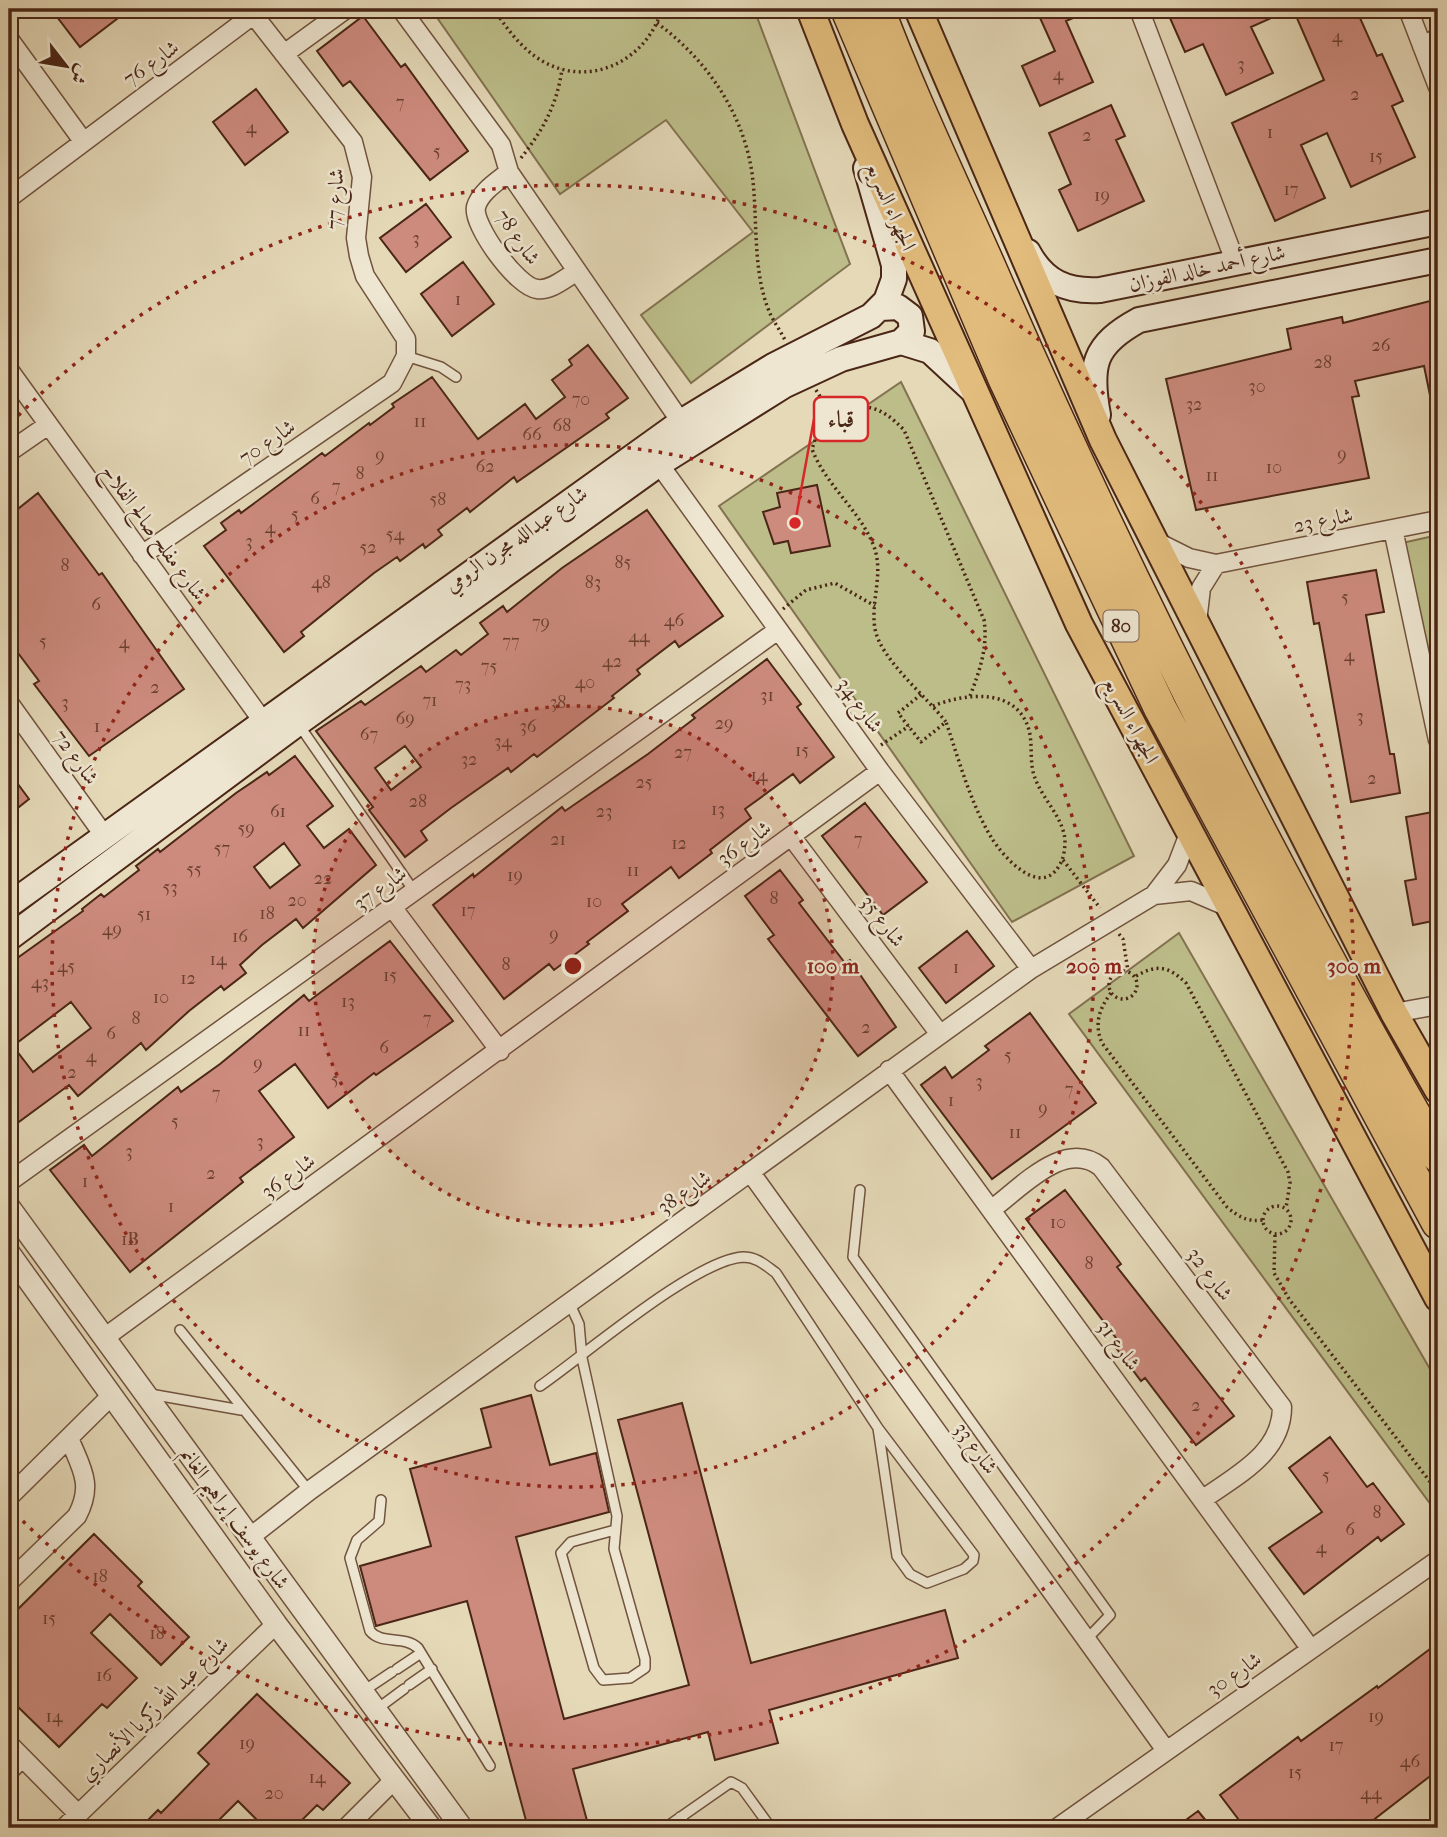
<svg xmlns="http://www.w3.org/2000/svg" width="1447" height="1837" font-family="'IM FELL French Canon',Amiri,serif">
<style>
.green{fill:#bcbd89;stroke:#837250;stroke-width:2}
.building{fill:#cd8b7e;stroke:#4a2616;stroke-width:2;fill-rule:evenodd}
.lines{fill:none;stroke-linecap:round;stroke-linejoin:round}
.service-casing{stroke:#71533e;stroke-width:12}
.minor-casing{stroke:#71533e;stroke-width:21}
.tertiary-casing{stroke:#71533e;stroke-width:24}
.secondary-casing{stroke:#4a2616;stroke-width:28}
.primary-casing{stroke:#4a2616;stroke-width:30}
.motorway-casing{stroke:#4a2616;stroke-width:35}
.path{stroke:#4a2616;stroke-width:3.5;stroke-dasharray:2 3.5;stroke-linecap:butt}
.service{stroke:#eee6d1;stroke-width:9}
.minor{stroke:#eee6d1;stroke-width:18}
.tertiary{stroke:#eee6d1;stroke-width:21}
.secondary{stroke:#eee6d1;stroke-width:24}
.primary{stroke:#e2bc7c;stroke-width:26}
.motorway{stroke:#e2bc7c;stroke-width:32}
.ring{fill:none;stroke:#8f2418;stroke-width:3.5;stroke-dasharray:3.5 7}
.labels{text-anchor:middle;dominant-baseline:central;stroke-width:5;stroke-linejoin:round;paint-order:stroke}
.number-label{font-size:18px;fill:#6b3f30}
.shield{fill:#eee6d1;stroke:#7b604e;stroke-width:2}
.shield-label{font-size:19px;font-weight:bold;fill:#4a2616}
.street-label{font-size:21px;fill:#4a2616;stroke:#eee6d1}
.centre{fill:#8f2418;stroke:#eee6d1;stroke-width:3.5}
.ring-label{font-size:21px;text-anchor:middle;font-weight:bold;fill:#8f2418;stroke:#eee6d1;stroke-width:5;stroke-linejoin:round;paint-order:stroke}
.leader{fill:none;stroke:#d62828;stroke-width:2.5}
.callout-dot{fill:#d62828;stroke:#eee6d1;stroke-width:2.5}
.callout{fill:#eee6d1;stroke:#d62828;stroke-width:2.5}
.callout-label{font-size:23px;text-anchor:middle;font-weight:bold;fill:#4a2616}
</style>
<rect width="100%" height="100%" fill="#e5d9b8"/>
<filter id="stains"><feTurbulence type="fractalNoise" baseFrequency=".00286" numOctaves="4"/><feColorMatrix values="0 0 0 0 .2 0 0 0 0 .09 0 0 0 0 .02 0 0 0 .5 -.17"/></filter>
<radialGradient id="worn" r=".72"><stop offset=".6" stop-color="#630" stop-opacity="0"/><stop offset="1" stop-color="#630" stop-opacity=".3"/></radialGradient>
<path class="green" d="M431 9H754L850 264 691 383 641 315 753 232 666 120 560 194Z
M901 382 1134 856 1012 922 719 506Z
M1438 535V684L1435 683 1402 543Z
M1179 933 1438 1383 1437 1513 1069 1014Z"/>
<path class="building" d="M51 9H130L80 47Z
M1036 9H1094L1066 21 1093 82 1040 106 1022 66 1055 51Z
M1166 9H1291L1251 27 1273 73 1226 95 1203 44 1185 52Z
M1293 9H1356L1377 56 1382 54 1403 101 1392 106 1415 157 1351 187 1327 133 1301 145 1325 198 1275 221 1232 123 1324 80Z
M363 16 401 67 405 64 468 151 430 180 350 81 343 86 317 51Z
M256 89 288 132 245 165 213 122Z
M1111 105 1125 136 1116 140 1144 201 1078 231 1059 190 1071 184 1049 133Z
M426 204 451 237 406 272 380 238Z
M463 262 494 304 452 336 421 294Z
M1438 299V404L1432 405 1424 366 1355 381 1359 396 1352 397 1369 478 1196 510 1166 379 1291 349 1287 329 1342 317 1343 323Z
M588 345 628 398 606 414 609 418 517 482 514 477 470 512 467 508 438 530 442 535 425 548 423 544 400 561 397 557 374 573 301 632 304 636 284 652 204 546 226 530 221 523 239 510 241 513 322 453 325 456 369 423 370 425 394 407 392 404 432 377 478 439 525 404 536 419 565 397 552 380 572 365 569 360Z
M817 485 830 546 791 553 788 541 774 544 763 512 780 507 777 493Z
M38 493 99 575 102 573 184 689 89 756 34 684 39 681 9 641V516Z
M647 510 723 616 679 647 675 641 637 670 640 674 612 696 614 698 537 757 534 754 511 772 508 768 451 808 421 831 427 840 405 857 369 810 373 807 316 731 361 701 365 705 421 666 426 672 456 650 461 655 488 634 480 623 503 606 507 612 562 568ZM405 746 421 767 391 790 375 768Z
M1376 570 1384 612 1366 615 1390 754H1394L1400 793 1351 802 1319 623 1314 624 1307 582Z
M767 659 801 704 797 707 834 757 800 783 793 774 745 809 751 818 710 850 712 853 679 878 671 867 622 904 628 911 587 942 589 944 554 970 549 964 504 999 433 905 473 874 474 877 562 807 565 811 648 754 695 718 692 715Z
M295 756 333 806 307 826 324 848 349 829 376 865 303 928 296 919 262 945 240 965 246 973 224 990 221 986 189 1011 146 1050 141 1043 78 1096 69 1085 16 1124 9 1114V964L83 911 82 909 101 894 104 897 139 870 136 866 158 849 160 852 236 793 267 772 269 775ZM284 843 300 865 270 888 254 867ZM71 1002 91 1028 33 1072 13 1046Z
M9 772 29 799 9 815Z
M865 803 927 882 883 915 822 836Z
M1438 811V920L1413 925 1405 881 1416 879 1406 817Z
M780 870 803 900 799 903 845 963 850 960 896 1027 858 1056 768 939 774 935 745 896Z
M967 931 994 966 946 1003 919 968Z
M390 941 453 1021 376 1075 374 1073 328 1108 295 1064 259 1091 294 1137 240 1178 243 1182 130 1272 50 1170 84 1145 92 1156 178 1087 181 1092 220 1064 304 995 309 1001Z
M1030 1013 1096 1103 992 1179 921 1085 945 1067 952 1078 989 1050 985 1046Z
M1065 1190 1121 1264 1117 1267 1234 1416 1196 1445 1145 1378 1141 1381 1114 1345 1119 1342 1026 1219Z
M531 1395 550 1465 596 1453 609 1512 516 1537 564 1719 689 1685 618 1420 682 1403 751 1663 945 1610 958 1658 769 1710 778 1743 715 1760 708 1732 573 1769 589 1828H528L467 1601 376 1626 360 1566 431 1546 410 1469 491 1447 481 1409Z
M1330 1437 1367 1487 1373 1483 1404 1524 1381 1541 1378 1537 1304 1594 1269 1548 1322 1512 1289 1468Z
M94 1534 142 1582 138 1586 189 1637 161 1665 110 1614 91 1633 137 1678 107 1708 102 1704 59 1747 9 1698V1618Z
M1438 1643V1770L1363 1828H1245L1220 1795 1298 1737 1301 1741 1377 1686 1378 1688Z
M257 1694 350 1783 323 1810 317 1805 294 1828H265L238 1801 211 1828H140L158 1810 161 1813 209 1764 198 1753Z
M1198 1811 1212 1828H1175Z"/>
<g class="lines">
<g class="service-casing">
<path id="service" d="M406 356 441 367 456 377
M299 725 414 891
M860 1190 853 1257 1110 1615 1086 1640
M569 1302 579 1324 582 1358 617 1516 614 1549 645 1659V1668L630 1678 603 1680 594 1668 561 1553 571 1542 615 1530
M180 1330 309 1491
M540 1386C585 1355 695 1260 743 1257 757 1257 765 1265 776 1273L878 1428 974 1555 973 1561 964 1569 927 1583 910 1574 897 1556 878 1428
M150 1394 241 1410
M381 1500 379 1521 357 1540 350 1558 370 1631C381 1645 404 1635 418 1648L490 1766
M397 1669 421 1653
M409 1685 432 1669
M362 1692 392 1672
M377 1709 404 1689
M680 1817 688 1828
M665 1828 731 1782 742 1788 771 1828"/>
</g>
<g class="minor-casing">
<path id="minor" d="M401 9 501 145 509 172 681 422
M1139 9 1235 261
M1408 9 1438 87
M9 39 83 141
M1422 46 1438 38
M284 54 346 9
M509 172C498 181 480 192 476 207 472 225 517 287 537 289 551 291 565 278 576 272
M9 198 253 15
M9 370 262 720
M9 452 48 425
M659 464 880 771 1031 969
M1393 529 1438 740
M1157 542 1189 558 1216 564 1438 520
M142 555 392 383 406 356V339L365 276 359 256 356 238 362 177 353 142 249 9
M1197 622 1201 588 1216 564
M9 703 106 838
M791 836 939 1033
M1154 895 1177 865 1190 831
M392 907 500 1051
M1394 1013 1438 1005
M889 1070 1310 1648
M751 1173 1165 1749
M9 1182 778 630
M992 1209C1022 1187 1065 1138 1101 1167L1282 1407C1282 1454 1235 1476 1202 1500
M104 1338 880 771
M9 1497 112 1395
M249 1538 309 1491 1031 969 1154 895 1191 891 1226 906
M9 1582 77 1516C94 1484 81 1468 69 1438
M9 1744 78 1814
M9 1771 22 1758
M64 1828 276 1624
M346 1828 395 1779
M1057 1828 1438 1560"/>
</g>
<g class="tertiary-casing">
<path id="tertiary" d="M9 1207 462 1828
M9 1253 276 1624 431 1828"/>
</g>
<g class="secondary-casing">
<path id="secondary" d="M1028 252C1044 282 1067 292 1100 290L1438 222
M881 308 898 307 910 316 912 331 901 342
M1098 415C1089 366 1093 345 1139 320L1438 260
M9 905 681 422 773 366 871 316 886 301 894 279V265L866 168
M9 938 298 723 659 464 785 385 841 359 901 342 930 351 971 389"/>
</g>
<g class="primary-casing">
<path id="primary" d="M810 9 855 124 1079 624 1438 1298
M918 9 1103 440 1394 1013 1438 1090"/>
</g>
<g class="motorway-casing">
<path id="motorway" d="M847 9 1005 380 1160 708 1438 1223
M878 9C911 97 952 182 990 268 1122 572 1273 868 1438 1156"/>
</g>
<path class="path" d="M494 9C506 28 521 48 542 61 591 89 647 60 662 9
M657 23C706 59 743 112 752 173 758 217 752 270 769 311 773 321 780 330 785 340
M521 158C543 130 557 105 562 69
M816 390 832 415 819 428 812 449C825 484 859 510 873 544 885 573 870 600 875 629 881 660 926 696 946 722L921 742 898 713 923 693
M832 415C863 400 881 406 904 430L984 620C988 647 980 670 970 696
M783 609 806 590 835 583 875 606
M933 706C965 693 1017 687 1029 730 1033 745 1029 763 1035 778 1043 800 1063 817 1065 840 1065 849 1064 858 1059 866 1040 898 1003 857 991 837 970 802 959 760 946 722
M881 745 909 726
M1063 860 1100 908
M1119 934 1123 939 1128 971
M1109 985a14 14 0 1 1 28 0a14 14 0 1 1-28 0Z
M1136 976C1157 964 1168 966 1186 983L1288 1172 1290 1183 1286 1208
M1111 993C1099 1009 1094 1024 1102 1043L1227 1207C1239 1217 1247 1222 1263 1220
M1263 1220a14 14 0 1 1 28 0a14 14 0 1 1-28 0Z
M1275 1235 1274 1273 1289 1299 1438 1492
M1438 1376V1377"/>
<use href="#service" class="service"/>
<use href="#minor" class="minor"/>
<use href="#tertiary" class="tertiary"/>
<use href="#secondary" class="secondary"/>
<use href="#primary" class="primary"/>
<use href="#motorway" class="motorway"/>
</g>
<circle cx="573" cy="966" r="260" fill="#8f2418" fill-opacity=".12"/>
<g class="ring">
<circle cx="573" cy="966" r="260"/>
<circle cx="573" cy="966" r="521"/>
<path d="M11 423A781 781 0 1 1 11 1509"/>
</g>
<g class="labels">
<g class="number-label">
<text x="1337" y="36">4</text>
<text x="1241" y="64">3</text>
<text x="1058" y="74">4</text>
<text x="1355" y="94">2</text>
<text x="400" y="102">7</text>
<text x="251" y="127">4</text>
<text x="1270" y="132">1</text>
<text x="1087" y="135">2</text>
<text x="437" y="151">5</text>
<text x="1376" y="156">15</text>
<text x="1291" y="189">17</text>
<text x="1102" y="195">19</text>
<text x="416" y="238">3</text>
<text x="458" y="299">1</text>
<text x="1381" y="345">26</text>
<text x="1323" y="362">28</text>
<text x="1257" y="386">30</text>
<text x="581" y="399">70</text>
<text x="1194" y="404">32</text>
<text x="420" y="421">11</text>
<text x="562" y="425">68</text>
<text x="532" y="434">66</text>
<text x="1342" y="454">9</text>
<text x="380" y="455">9</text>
<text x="485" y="466">62</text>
<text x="1274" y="467">10</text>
<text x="360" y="473">8</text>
<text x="1212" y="475">11</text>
<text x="336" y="486">7</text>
<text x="315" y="498">6</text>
<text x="438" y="499">58</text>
<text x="295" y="514">5</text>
<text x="270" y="527">4</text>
<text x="395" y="534">54</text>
<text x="249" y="541">3</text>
<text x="368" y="547">52</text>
<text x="623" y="562">85</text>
<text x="65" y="565">8</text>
<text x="321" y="582">48</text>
<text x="593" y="582">83</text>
<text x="1345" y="597">5</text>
<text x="96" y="604">6</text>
<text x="674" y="620">46</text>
<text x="541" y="622">79</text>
<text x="639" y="636">44</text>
<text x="43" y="641">5</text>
<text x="511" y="641">77</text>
<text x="124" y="642">4</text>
<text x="1349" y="655">4</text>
<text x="612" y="661">42</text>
<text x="489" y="666">75</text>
<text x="585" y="682">40</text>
<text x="463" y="684">73</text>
<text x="155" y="687">2</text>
<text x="767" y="695">31</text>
<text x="430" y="700">71</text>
<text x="65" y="702">3</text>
<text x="558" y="702">38</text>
<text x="1360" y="716">3</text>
<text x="405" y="718">69</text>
<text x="724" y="723">29</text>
<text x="97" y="726">1</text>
<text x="528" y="726">36</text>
<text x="369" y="734">67</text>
<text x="503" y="741">34</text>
<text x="802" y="750">15</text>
<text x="683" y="752">27</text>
<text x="469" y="759">32</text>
<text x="759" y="775">14</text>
<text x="1372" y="778">2</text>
<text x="644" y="782">25</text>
<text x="418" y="801">28</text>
<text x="718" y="809">13</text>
<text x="278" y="811">61</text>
<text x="604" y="811">23</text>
<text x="246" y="828">59</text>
<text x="558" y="839">21</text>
<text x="858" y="839">7</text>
<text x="679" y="843">12</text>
<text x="222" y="848">57</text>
<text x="194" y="869">55</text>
<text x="633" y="870">11</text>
<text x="515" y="875">19</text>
<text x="323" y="878">22</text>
<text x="170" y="887">53</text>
<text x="774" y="898">8</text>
<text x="297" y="900">20</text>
<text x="594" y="901">10</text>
<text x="468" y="910">17</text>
<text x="267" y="913">18</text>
<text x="144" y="914">51</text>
<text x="112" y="929">49</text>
<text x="554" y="934">9</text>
<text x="240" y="936">16</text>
<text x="218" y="959">14</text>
<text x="506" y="964">8</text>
<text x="66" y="966">45</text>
<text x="956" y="967">1</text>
<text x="390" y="975">15</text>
<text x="188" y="978">12</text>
<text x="40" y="982">43</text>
<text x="161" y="997">10</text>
<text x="348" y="1001">13</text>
<text x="136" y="1018">8</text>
<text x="427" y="1018">7</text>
<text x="866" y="1027">2</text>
<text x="304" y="1030">11</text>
<text x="111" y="1033">6</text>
<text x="384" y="1047">6</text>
<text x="1008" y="1055">5</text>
<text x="91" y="1056">4</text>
<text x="258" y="1063">9</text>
<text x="72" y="1072">2</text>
<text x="335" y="1079">5</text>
<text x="979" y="1081">3</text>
<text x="1069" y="1089">7</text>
<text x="216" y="1093">7</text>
<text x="951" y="1100">1</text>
<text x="1043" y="1108">9</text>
<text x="175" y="1121">5</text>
<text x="1015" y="1132">11</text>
<text x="260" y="1141">3</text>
<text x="129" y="1151">3</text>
<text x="211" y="1173">2</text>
<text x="85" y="1181">1</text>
<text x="171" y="1206">1</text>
<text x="1058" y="1222">10</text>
<text x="130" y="1239">1B</text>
<text x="1089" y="1263">8</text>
<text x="1196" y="1405">2</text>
<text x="1326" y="1475">5</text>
<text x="1377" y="1512">8</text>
<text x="1350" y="1529">6</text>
<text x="1321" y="1547">4</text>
<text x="100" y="1576">18</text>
<text x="49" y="1618">15</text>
<text x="157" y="1633">18</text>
<text x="104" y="1675">16</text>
<text x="54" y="1716">14</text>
<text x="1376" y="1716">19</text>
<text x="247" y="1743">19</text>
<text x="1336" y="1745">17</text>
<text x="1410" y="1761">46</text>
<text x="1295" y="1772">15</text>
<text x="317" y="1777">14</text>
<text x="274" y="1793">20</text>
<text x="1371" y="1793">44</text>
</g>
<rect class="shield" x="1103.5" y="610.5" width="35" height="31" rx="5"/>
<g class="shield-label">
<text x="1121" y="626">80</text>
</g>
<g class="street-label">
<text transform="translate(151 63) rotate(-36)">شارع 76</text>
<text transform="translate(335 199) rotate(-88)">شارع 77</text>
<text transform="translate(891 206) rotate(66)">الجهراء السريع</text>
<text transform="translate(518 237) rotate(55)">شارع 78</text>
<text transform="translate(1207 268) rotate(-12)">شارع أحمد خالد الفوزان</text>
<text transform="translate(267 442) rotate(-35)">شارع 70</text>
<text transform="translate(1323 520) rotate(-11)">شارع 23</text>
<text transform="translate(154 532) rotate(54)">شارع مفلح صالح الفلاح</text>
<text transform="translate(516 539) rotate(-35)">شارع عبدالله مجرن الرومي</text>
<text transform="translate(860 705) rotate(54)">شارع 34</text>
<text transform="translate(1131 720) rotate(62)">الجهراء السريع</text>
<text transform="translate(76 757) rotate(54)">شارع 72</text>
<text transform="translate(744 843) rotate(-36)">شارع 36</text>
<text transform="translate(380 888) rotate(-36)">شارع 37</text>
<text transform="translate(883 921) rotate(53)">شارع 35</text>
<text transform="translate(288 1176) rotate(-36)">شارع 36</text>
<text transform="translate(684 1192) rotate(-35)">شارع 38</text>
<text transform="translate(1210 1274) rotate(53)">شارع 32</text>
<text transform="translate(1119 1345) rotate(54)">شارع 31</text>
<text transform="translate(976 1448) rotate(54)">شارع 33</text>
<text transform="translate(235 1518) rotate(54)">شارع يوسف إبراهيم الغانم</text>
<text transform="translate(1234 1674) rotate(-35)">شارع 30</text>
<text transform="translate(154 1709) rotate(-44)">شارع عبد الله زكريا الأنصاري</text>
</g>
</g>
<circle cx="573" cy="966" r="10" class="centre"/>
<g class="ring-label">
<text x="833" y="973">100 m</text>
<text x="1094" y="973">200 m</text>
<text x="1354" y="973">300 m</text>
</g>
<path class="leader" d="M795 523L814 419"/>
<circle class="callout-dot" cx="795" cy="523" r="7"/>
<rect class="callout" x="814" y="397" width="54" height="44" rx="7"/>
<g class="callout-label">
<text x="841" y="427">قباء</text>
</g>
<rect width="1447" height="1837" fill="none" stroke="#e5d9b8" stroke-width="35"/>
<rect x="10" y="10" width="1426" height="1816" fill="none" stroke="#4a2616" stroke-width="3.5"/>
<rect x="18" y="18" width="1412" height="1802" fill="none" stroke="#4a2616" stroke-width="2"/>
<g transform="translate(66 66) rotate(121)" stroke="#eee6d1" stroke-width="5" paint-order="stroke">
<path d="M0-5L12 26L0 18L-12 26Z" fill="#4a2616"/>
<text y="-10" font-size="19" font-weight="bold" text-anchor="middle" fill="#4a2616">ش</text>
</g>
<rect width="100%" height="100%" filter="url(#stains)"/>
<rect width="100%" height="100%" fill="url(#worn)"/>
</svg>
